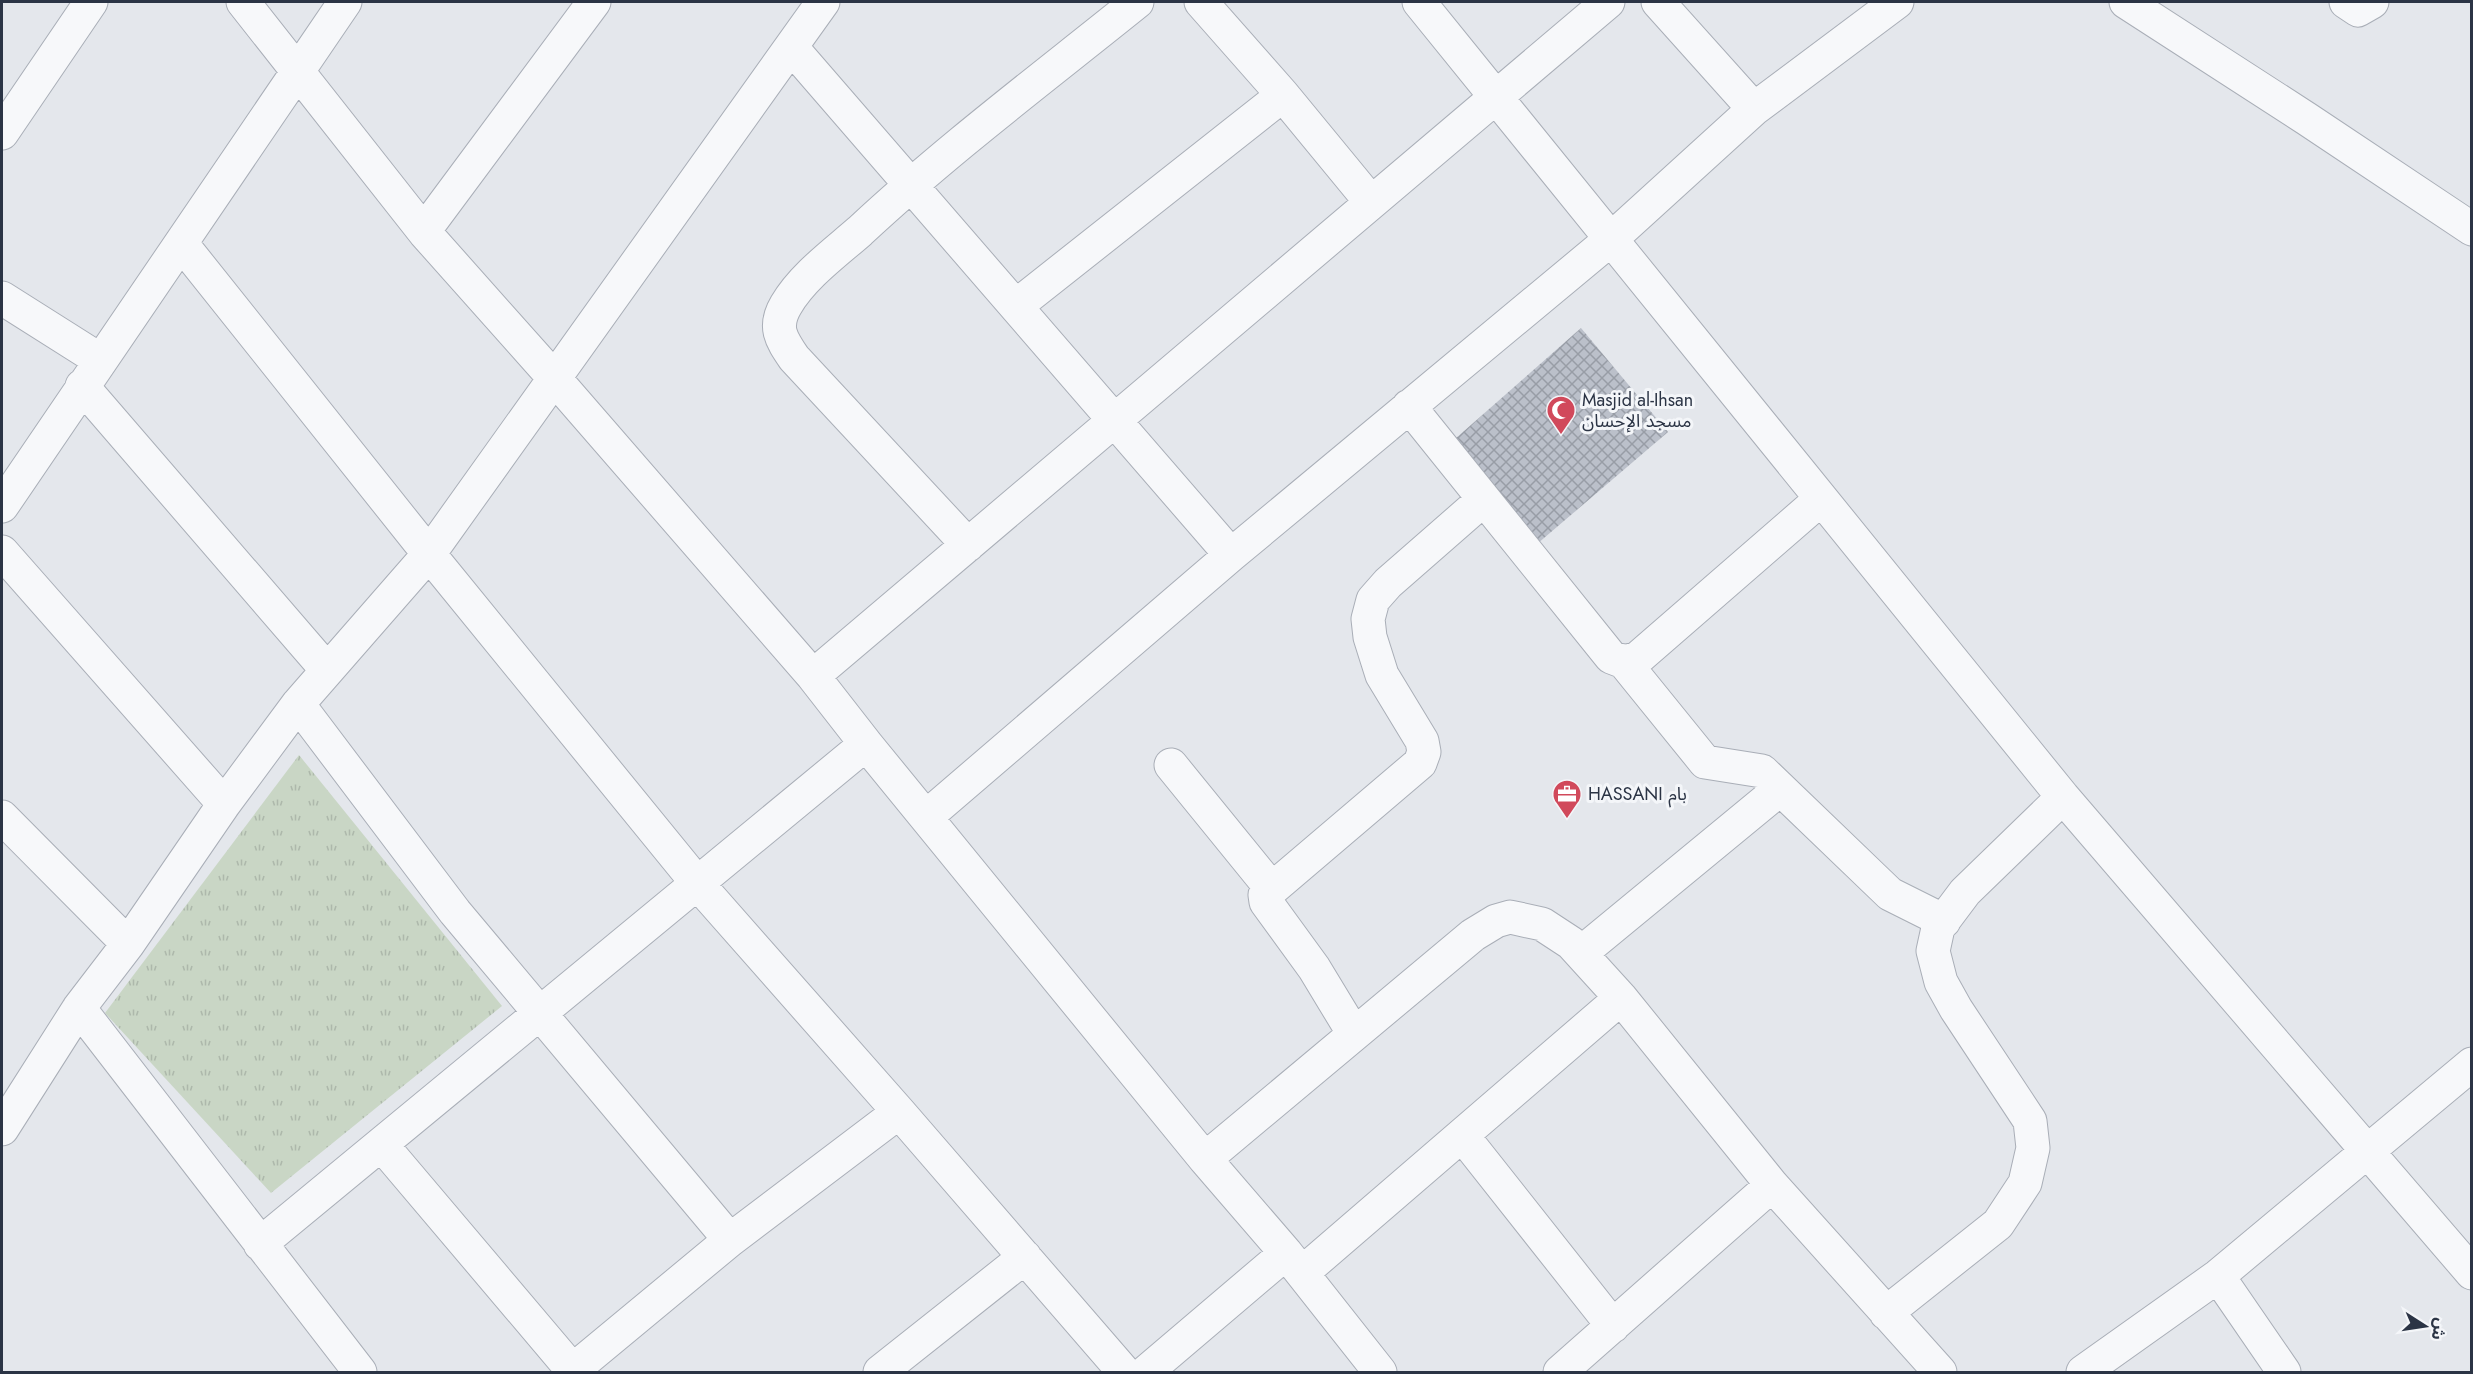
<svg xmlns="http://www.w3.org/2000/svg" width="2473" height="1374" font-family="Jost,'Noto Sans Arabic',sans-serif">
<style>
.park{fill:url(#park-tufts)}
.building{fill:url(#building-cross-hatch)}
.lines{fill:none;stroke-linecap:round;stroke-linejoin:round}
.street-casing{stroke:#a9aeb7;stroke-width:35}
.street{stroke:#f7f8fa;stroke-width:33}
.labels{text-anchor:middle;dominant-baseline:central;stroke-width:6;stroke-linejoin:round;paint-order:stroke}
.poi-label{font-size:18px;fill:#2b3445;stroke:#f4f6f9;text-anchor:start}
</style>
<defs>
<pattern id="park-tufts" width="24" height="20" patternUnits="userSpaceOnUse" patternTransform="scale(1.5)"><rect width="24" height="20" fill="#c9d6c5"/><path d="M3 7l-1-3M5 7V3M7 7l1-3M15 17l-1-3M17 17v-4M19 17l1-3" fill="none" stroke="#adb8ab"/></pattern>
<pattern id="building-cross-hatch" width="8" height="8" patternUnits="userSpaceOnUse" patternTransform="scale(1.5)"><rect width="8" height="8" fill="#bbc0ca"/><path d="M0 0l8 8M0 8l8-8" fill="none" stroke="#989da6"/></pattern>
</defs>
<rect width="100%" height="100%" fill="#e4e7ec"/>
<path class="park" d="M299 755 502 1006 271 1193 105 1013Z"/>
<path class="building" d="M1581 328 1668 432 1537 544 1455 439Z"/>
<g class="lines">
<g class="street-casing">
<path id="street" d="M243 2 425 233 555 379 813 676 866 744 1205 1159 1286 1253 1380 1372
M1201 2 1283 95 1371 202
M1419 2 2063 797 2472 1273
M1658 2 1754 109
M2126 2 2307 119 2472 229
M2346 2 2358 10 2372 2
M792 48 1231 555
M2 133 91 2
M424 231 594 2
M181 243 429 554 698 884 899 1112 1124 1372
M2 298 100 360
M1016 306 1283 95
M82 386 327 670
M1409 406 1611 657 1624 662 1638 658 1821 499
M2 506 345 2
M968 545 794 358C781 339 773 327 786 305 803 276 835 253 860 231 948 149 1044 77 1137 2
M2 552 224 804
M1624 662 1705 762 1762 771 1890 894 1944 921
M813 676 1608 2
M298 704 455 912 730 1240
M1171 765 1271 888
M2 817 128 944
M926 817 1231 555 1610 240 1754 109 1897 2
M1581 953 1780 789
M79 1008 360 1372
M1354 1034 1314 968 1266 902 1265 895 1420 763 1424 752 1422 741 1382 675 1370 637 1368 619 1373 600 1388 583 1484 499
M2 1129 79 1008 128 944 224 804 298 704 429 554 823 2
M1462 1135 1613 1326
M381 1144 574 1372
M1205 1159 1473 935 1496 921 1510 917 1542 924 1571 943 1621 998 1772 1185 1940 1372
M260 1244 866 744
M1302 1273 1621 998
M2218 1276 2284 1372
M1886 1313 1998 1224 2025 1183 2033 1148 2030 1121 1956 1009 1941 982 1933 951 1938 928 1965 892 2063 797
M572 1371 730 1240 899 1112
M880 1372 1025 1257
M1146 1372 1286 1253
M1560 1372 1772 1185
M2083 1372 2218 1276 2472 1064"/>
</g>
<use href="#street" class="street"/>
</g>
<defs>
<g id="mosque-pin" transform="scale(1.5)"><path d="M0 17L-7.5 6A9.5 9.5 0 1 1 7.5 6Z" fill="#d1495b" stroke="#f4f6f9"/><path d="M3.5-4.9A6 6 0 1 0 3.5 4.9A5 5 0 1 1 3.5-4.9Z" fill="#fff"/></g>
<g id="office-pin" transform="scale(1.5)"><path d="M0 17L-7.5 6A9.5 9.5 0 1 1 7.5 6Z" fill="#d1495b" stroke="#f4f6f9"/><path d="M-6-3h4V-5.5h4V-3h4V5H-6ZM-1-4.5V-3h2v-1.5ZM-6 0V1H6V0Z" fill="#fff"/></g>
</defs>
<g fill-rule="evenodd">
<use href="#mosque-pin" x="1561" y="410"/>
<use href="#office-pin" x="1567" y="794"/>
</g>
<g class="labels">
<g class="poi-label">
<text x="1582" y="400">Masjid al-Ihsan<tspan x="1582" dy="21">مسجد الإحسان</tspan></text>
<text x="1588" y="794">HASSANI بام</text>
</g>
</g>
<rect width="2473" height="1374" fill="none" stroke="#2b3445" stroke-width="6"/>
<g transform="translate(2425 1326) rotate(102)" stroke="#f4f6f9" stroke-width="4.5" paint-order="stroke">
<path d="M0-4.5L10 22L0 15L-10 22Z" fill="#2b3445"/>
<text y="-9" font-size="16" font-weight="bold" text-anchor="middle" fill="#2b3445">ش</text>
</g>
</svg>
